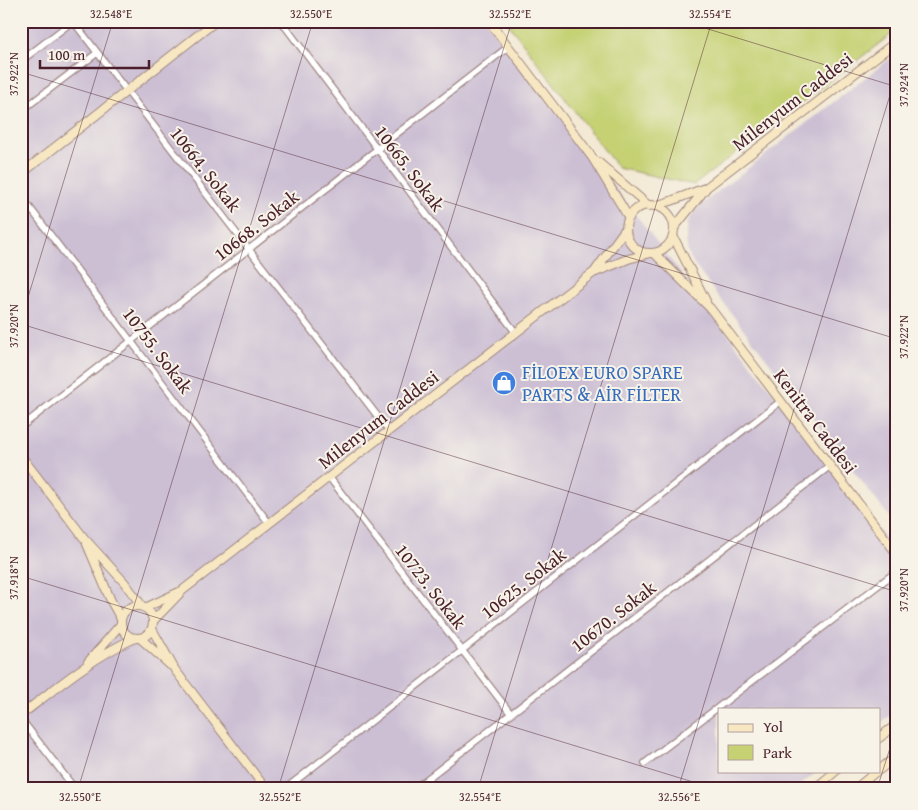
<svg xmlns="http://www.w3.org/2000/svg" width="918" height="810" font-family="'Gentium Book Plus',serif">
<style>
.industrial{fill:#ccbfd4}
.green{fill:#c5d173;stroke:#88784f}
.lines{fill:none;stroke-linecap:round;stroke-linejoin:round}
.street-casing{stroke:#9e8480;stroke-width:8}
.secondary-casing{stroke:#9e8480;stroke-width:10}
.street{stroke:#fff;stroke-width:5.5}
.secondary{stroke:#f7e8c3;stroke-width:8}
.ticks{fill:none;stroke:#4a1f2b;stroke-width:1;stroke-opacity:0.45}
.labels{text-anchor:middle;dominant-baseline:central;stroke-width:4;stroke-linejoin:round;paint-order:stroke}
.street-label{font-size:19px;fill:#4a1f2b;stroke:#f7f3e8}
.shop-label{font-size:19px;fill:#366cbe;stroke:#f7f3e8;text-anchor:start}
.neatline{fill:none;stroke:#4a1f2b;stroke-width:2}
.ticks-label{font-size:12px;text-anchor:middle;fill:#4a1f2b}
</style>
<rect width="100%" height="100%" fill="#f7f3e8"/>
<filter id="ink" filterUnits="userSpaceOnUse"><feTurbulence type="fractalNoise" baseFrequency=".02" numOctaves="2"/><feDisplacementMap in="SourceGraphic" scale="10" xChannelSelector="R" yChannelSelector="G"/><feConvolveMatrix kernelMatrix="1 2 1 2 8 2 1 2 1" color-interpolation-filters="sRGB"/></filter>
<filter id="wash" filterUnits="userSpaceOnUse"><feTurbulence type="fractalNoise" baseFrequency=".0096" numOctaves="4" result="noise"/><feDisplacementMap in="SourceGraphic" scale="20" xChannelSelector="R" yChannelSelector="G"/><feGaussianBlur stdDeviation="1.12" result="paint"/><feColorMatrix in="noise" values="0 0 0 0 0 0 0 0 0 0 0 0 0 0 0 0 0 1.4 0 .05"/><feComposite in="paint" operator="in"/></filter>
<g filter="url(#wash)">
<rect width="100%" height="100%" fill="#f3e9d4"/>
<path class="industrial" d="M21 21H486L897 553V711L879 724V709H719V771H818L795 789H21Z
M897 53V527L694 265 688 253 686 241 688 221 698 207Z"/>
<path class="green" d="M506 21H897V30L694 185 618 168Z"/>
</g>
<g filter="url(#ink)">
<g class="lines">
<g class="street-casing">
<path id="street" d="M281 21 516 333
M21 61 73 21 389 431
M21 111 97 53
M21 196 269 523
M21 427 508 47
M329 477 511 714
M21 719 75 789
M645 763 897 571
M285 789 781 401
M414 789 830 466"/>
</g>
<g class="secondary-casing">
<path id="secondary" d="M489 21 592 157 629 218
M598 162 649 206
M21 174 216 21
M626 229a24 24 0 1 1 48 0a24 24 0 1 1-48 0Z
M654 206 671 201 705 188
M674 228 707 187 897 41
M673 236 706 301
M654 253 710 308 897 554
M595 271 626 228
M21 456 84 538 124 582 142 606
M87 544 111 601 121 619
M121 622a16 16 0 1 1 32 0a16 16 0 1 1-32 0Z
M145 608 179 592
M153 621 183 590 593 273 628 259 651 253
M152 629 175 670 266 789
M140 638 170 665
M88 662 121 624
M21 715C57 687 93 657 135 638
M879 738 897 724
M879 770 897 756
M814 789 836 771
M855 789 877 771"/>
</g>
<use href="#street" class="street"/>
<use href="#secondary" class="secondary"/>
</g>
</g>
<path class="ticks" d="M682 21 897 87M21 72 897 339M21 320 113 21M21 324 897 592M21 576 716 789M78 789 313 21M278 789 512 21M478 789 712 21M678 789 897 72M877 789 897 726"/>
<defs>
<g id="shop-disc" transform="scale(1.25)"><circle r="9.5" fill="#3f7fe0" stroke="#f7f3e8"/><path d="M-5-2.5h2.3a2.7 3.5 0 0 1 5.4 0H5L5.5 6h-11ZM-1.5-2.5h3a1.5 2.3 0 0 0-3 0Z" fill="#fff"/></g>
</defs>
<g fill-rule="evenodd">
<use href="#shop-disc" x="504" y="383"/>
</g>
<g class="labels">
<g class="street-label">
<text transform="translate(792 101) rotate(-38)">Milenyum Caddesi</text>
<text transform="translate(410 168) rotate(53)">10665. Sokak</text>
<text transform="translate(206 169) rotate(52)">10664. Sokak</text>
<text transform="translate(256 225) rotate(-38)">10668. Sokak</text>
<text transform="translate(158 350) rotate(53)">10755. Sokak</text>
<text transform="translate(378 419) rotate(-38)">Milenyum Caddesi</text>
<text transform="translate(816 421) rotate(53)">Kenitra Caddesi</text>
<text transform="translate(523 583) rotate(-38)">10625. Sokak</text>
<text transform="translate(431 586) rotate(52)">10723. Sokak</text>
<text transform="translate(613 616) rotate(-38)">10670. Sokak</text>
</g>
<g class="shop-label">
<text x="522" y="372">FİLOEX EURO SPARE<tspan x="522" dy="22">PARTS &amp; AİR FİLTER</tspan></text>
</g>
</g>
<rect width="918" height="810" fill="none" stroke="#f7f3e8" stroke-width="55"/>
<rect x="718" y="708" width="162" height="65" fill="#f7f3e8" stroke="#b29e9c"/>
<rect x="728" y="724" width="25" height="8" fill="#f7e8c3" stroke="#b29e9c"/>
<text x="763" y="732" font-size="15" fill="#4a1f2b">Yol</text>
<rect x="728" y="745" width="25" height="15" fill="#c5d173" stroke="#b29e9c"/>
<text x="763" y="758" font-size="15" fill="#4a1f2b">Park</text>
<path d="M40 60v8h109v-8" fill="none" stroke="#4a1f2b" stroke-width="2.5"/>
<text x="48" y="60" font-size="15" fill="#4a1f2b" stroke="#f7f3e8" stroke-width="4" paint-order="stroke">100 m</text>
<rect x="28" y="28" width="862" height="754" class="neatline"/>
<g class="ticks-label">
<text x="111" y="18">32.548°E</text>
<text x="311" y="18">32.550°E</text>
<text x="510" y="18">32.552°E</text>
<text x="710" y="18">32.554°E</text>
<text transform="translate(14 74) rotate(-90)" y="4">37.922°N</text>
<text transform="translate(904 85) rotate(-90)" y="4">37.924°N</text>
<text transform="translate(14 326) rotate(-90)" y="4">37.920°N</text>
<text transform="translate(904 337) rotate(-90)" y="4">37.922°N</text>
<text transform="translate(14 578) rotate(-90)" y="4">37.918°N</text>
<text transform="translate(904 590) rotate(-90)" y="4">37.920°N</text>
<text x="80" y="801">32.550°E</text>
<text x="280" y="801">32.552°E</text>
<text x="480" y="801">32.554°E</text>
<text x="679" y="801">32.556°E</text>
</g>
</svg>
